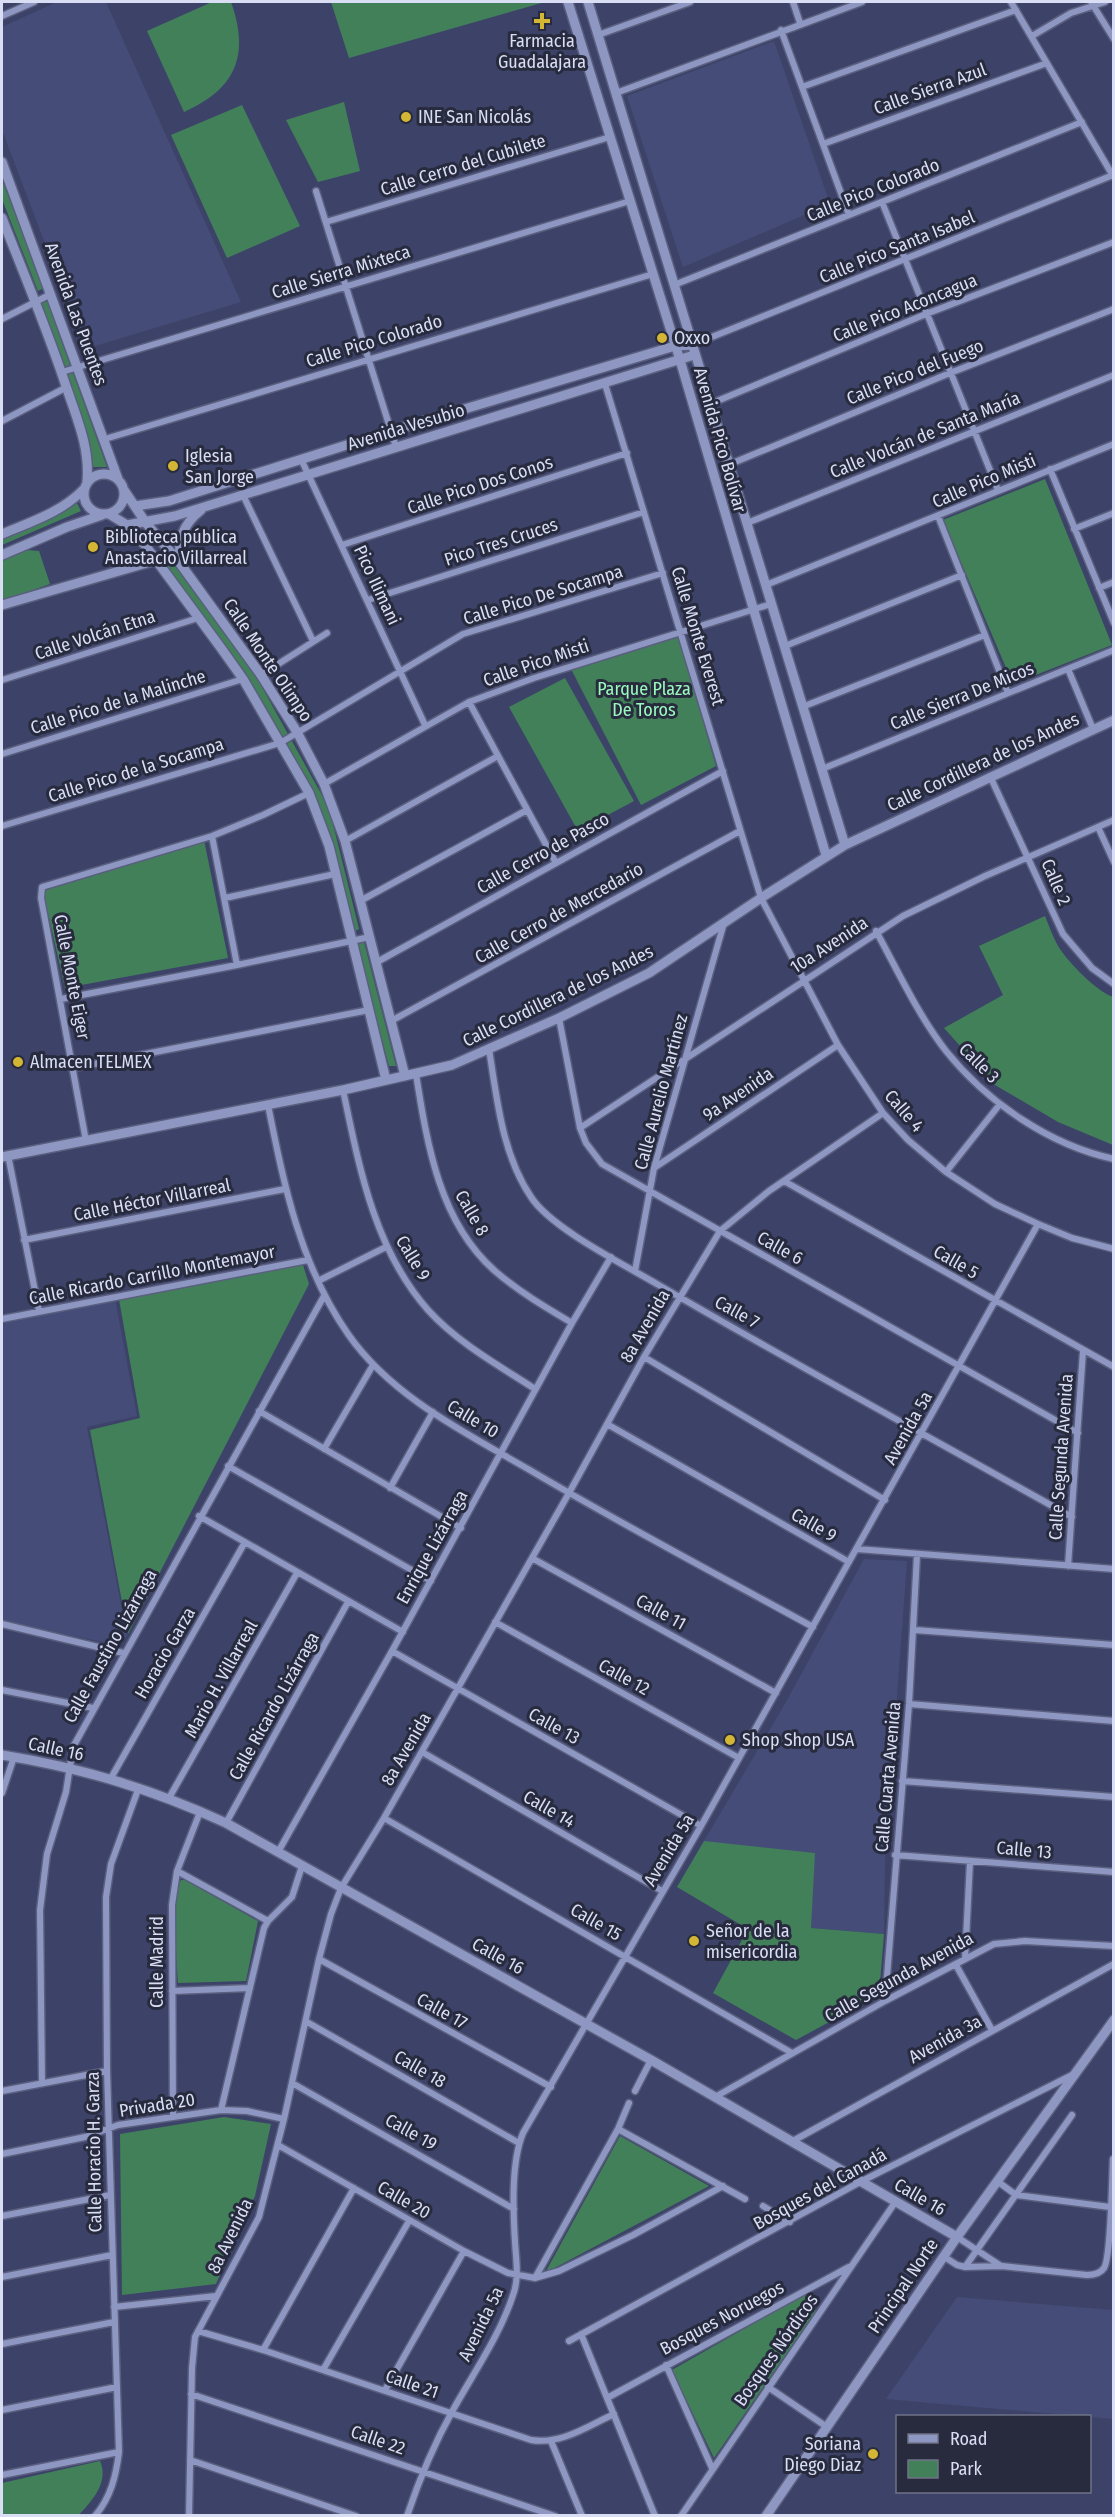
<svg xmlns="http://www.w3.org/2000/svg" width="1115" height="2517" font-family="'Fira Sans Condensed',sans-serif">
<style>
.built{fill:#444c77}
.green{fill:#42805a}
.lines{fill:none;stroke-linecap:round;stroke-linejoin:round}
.minor-casing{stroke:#5a5f7f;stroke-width:9}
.tertiary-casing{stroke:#5a5f7f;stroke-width:12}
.minor{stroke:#8e97c1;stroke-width:6}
.tertiary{stroke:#8e97c1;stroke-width:9}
.poi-dot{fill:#d4b635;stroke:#282b3d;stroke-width:2}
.labels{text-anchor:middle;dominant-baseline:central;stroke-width:6;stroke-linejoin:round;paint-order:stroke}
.poi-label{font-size:18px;fill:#d9def5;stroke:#282b3d;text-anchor:start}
.street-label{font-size:18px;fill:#d9def5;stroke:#282b3d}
.park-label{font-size:18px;fill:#9af9bd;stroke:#282b3d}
</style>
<rect width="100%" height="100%" fill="#3d4368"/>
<path class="built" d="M57 2H106L241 302 85 349 2 130V27Z
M774 41 830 204 683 267 627 96Z
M115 1299 137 1416 87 1427 127 1636 118 1645 3 1622 2 1616V1324Z
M864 1559 907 1561 885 1860 884 1934 811 1928 704 1841 786 1702Z
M957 2297 1113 2310V2419L886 2399Z"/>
<path class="green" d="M212 2H231C250 55 236 89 184 112L147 31Z
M331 2H545L349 58Z
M344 102 360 171 318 182 286 120Z
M242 105 300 226 227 258 171 135Z
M2 180 44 288 38 291 2 199Z
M47 301 107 467H93L90 443 40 304Z
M1045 479 1112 645 1013 684 943 520Z
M76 501 81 511 2 545V538Z
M26 550 39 551 50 584 2 601V561Z
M169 558 253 671 329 808 359 929 353 932 322 812 245 675 163 561Z
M678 635 716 766 641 805 570 667Z
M565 678 634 801 578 831 509 707Z
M204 840 228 958 65 988 43 891Z
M1045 916C1049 926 1053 937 1058 946 1068 962 1096 991 1113 997V1145L1058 1122 995 1085 944 1028 1003 995 979 946Z
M364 942 396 1066H389L356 945Z
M303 1265 309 1284 128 1634 90 1430 140 1418 119 1299Z
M704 1841 815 1853 811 1928 884 1934 879 1995 796 2040 713 1993 748 1929 677 1887Z
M181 1880H185L258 1921 246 1981 178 1983C177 1962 171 1895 181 1880Z
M224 2117 271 2124 255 2196 216 2284 122 2295 120 2134Z
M620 2136 709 2186 545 2273Z
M807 2293 816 2311 714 2458 672 2370Z
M100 2461C109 2482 93 2500 79 2515H2V2483Z"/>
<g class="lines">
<g class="minor-casing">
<path id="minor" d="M793 2 800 23
M1011 2 1113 176
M1091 2 1114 39
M2 16 34 2
M781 30 849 215
M598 35 690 2
M1032 36 1071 13 1105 2
M802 87 1016 10
M616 93 862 2
M823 144 1047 63
M316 191 396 447
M882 202 998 490
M326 222 610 137
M674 285 1082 122
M2 319 51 294
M692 345 1113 175
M62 372 630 201
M605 384 761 898 838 1045 883 1113 908 1140 946 1172 995 1204 1038 1224 1072 1238 1114 1249
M710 404 926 314 1114 242
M2 421 67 387
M105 439 653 274
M301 459 425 725
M728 465 950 373 1114 309
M1050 469 1114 623
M243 495 313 641
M938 516 1008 693
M747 523 1114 375
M1074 529 1114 513
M342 545 627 453
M766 585 1114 444
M1099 588 1114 582
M368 600 644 512
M785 646 962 575
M1068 669 1093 729
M261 675 327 633
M2 680 198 618
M469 702 556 863
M802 707 985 635
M2 754 243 679
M822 769 1114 650
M990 776 1063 934 1092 968 1114 984
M324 784 469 702 534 678 771 604
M2 826 280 743 463 634 663 573
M1098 827 1114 862
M212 836 237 965
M345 841 498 756
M225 898 335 874
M360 901 527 810
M876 931C898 971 918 1015 946 1051 987 1102 1049 1145 1114 1159
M377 962 723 771
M61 999 237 965 370 937
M559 1018 580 1128 586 1143 602 1164 1078 1433
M391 1021 740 831
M489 1049C497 1099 502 1154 531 1197 551 1228 623 1264 657 1284 794 1364 933 1439 1072 1517
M74 1068 369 1010
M416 1074C427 1143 439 1222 495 1271 518 1291 545 1307 572 1323
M343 1090C359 1166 374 1249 428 1310 458 1343 498 1365 535 1389
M268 1105C284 1185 300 1265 348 1334 391 1396 464 1432 528 1469 621 1524 718 1575 813 1627
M580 1128 903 916 985 876 1114 820
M86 1141 41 898 42 887 212 836 263 815 309 793
M8 1155 39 1311
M654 1168 838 1045
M946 1172 1000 1104
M784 1181 1114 1367
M24 1240 285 1189
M635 1271 654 1168 724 923
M318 1281 386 1247
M2 1319 308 1260
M644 1357 885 1500
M259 1411 461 1528
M607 1424 849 1562
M324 1449 373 1365
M228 1466 431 1581
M390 1488 433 1412
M199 1516 403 1632
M857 1549 1114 1569
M532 1558 776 1693
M1068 1566 1083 1351
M495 1622 739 1758
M2 1624 123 1653
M915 1630 1114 1645
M392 1651 701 1826
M2 1690 93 1708
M909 1704 1114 1721
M422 1752 662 1891
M111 1778 245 1542
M902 1781 1114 1797
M2 1793 14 1757
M169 1798 297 1573
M384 1818 792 2053
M226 1823 348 1602
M278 1852 392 1651 572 1323 611 1257
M895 1855 1114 1872
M177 1871 268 1921
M319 1959 551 2087
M965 1959 970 1861
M956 1965 992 2030
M172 1991 250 1988
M885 2001 909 1704 917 1555
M307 2022 519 2143
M42 2083 40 1910 47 1854 66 1792 73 1747 324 1296
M292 2083 514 2209
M2 2091 107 2071
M635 2091 651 2060
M715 2097 885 2001 994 1944 1025 1941 1114 1946
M221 2110 264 1928 268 1921 292 1897 302 1866
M173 2117 172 1905 177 1871 200 1812
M618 2129 745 2199
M791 2142 1114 1964
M278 2145 464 2251 508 2273 535 2278 559 2271 633 2235 723 2186
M2 2154 85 2137 118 2125 221 2110 247 2111 284 2119
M997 2181 1016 2195 1110 2207
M763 2206 790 2222
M2 2216 110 2195
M957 2237 1001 2266
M943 2256 957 2265 965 2267 1002 2266 1087 2275C1094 2275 1100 2274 1104 2268 1111 2257 1112 2178 1113 2159
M965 2267 1072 2115
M2 2277 112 2255
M535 2278 618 2129 629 2103
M114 2307 216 2296
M198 2331 263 2350 531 2440C561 2445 588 2426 614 2414
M581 2334 655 2516
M569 2341 860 2182 1074 2074
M2 2344 114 2322
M263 2350 354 2188
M666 2365 712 2468
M323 2370 409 2221
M768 2387 827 2427
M385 2390 464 2251
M191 2394 555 2516
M607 2398 849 2267
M2 2410 117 2387
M551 2441 582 2516
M190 2460 356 2516
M2 2475 119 2452
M95 2516C111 2497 116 2476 119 2452L107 2071 106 1897 111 1864 139 1787
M189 2516 192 2368 195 2337 259 2217 284 2119 319 1959 331 1914 341 1888 384 1818 569 1493 644 1357 720 1231 769 1191 883 1113
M407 2516C419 2480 434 2444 453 2410 474 2372 501 2334 514 2292 519 2276 516 2259 515 2242 513 2210 511 2162 523 2133L701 1826 1038 1224
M681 2516 896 2201"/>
</g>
<g class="tertiary-casing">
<path id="tertiary" d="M568 2 680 360 826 855
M588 2 845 845
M2 162 118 479
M2 218C24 274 48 331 67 389 78 421 90 449 87 482
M84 494a20 20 0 1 1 40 0a20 20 0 1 1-40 0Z
M124 490 146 523 179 562 261 675 297 732 324 784 345 841 405 1076
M135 506 169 501 391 431 675 346 692 345
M109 514 127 525 145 545 221 648 243 679 309 793 329 846 386 1080
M127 525 175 516 694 355
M2 534C31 522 62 512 84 489
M2 555 67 527 102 515
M179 562C179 539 182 525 201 510
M2 605 157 560
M2 1157 343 1090 452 1065 559 1018 649 973 761 898 845 845 1114 720
M2 1755C82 1768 152 1789 226 1823L651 2060 957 2237
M766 2516 957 2237 1114 2020"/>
</g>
<use href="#minor" class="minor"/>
<use href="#tertiary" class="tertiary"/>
</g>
<g class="poi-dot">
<path d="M539 12h6v6h6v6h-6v6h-6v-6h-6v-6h6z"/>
<circle cx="406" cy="117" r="6"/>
<circle cx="662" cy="338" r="6"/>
<circle cx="173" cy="466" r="6"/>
<circle cx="93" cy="547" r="6"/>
<circle cx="18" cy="1062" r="6"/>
<circle cx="730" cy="1740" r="6"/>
<circle cx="694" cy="1941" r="6"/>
<circle cx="873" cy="2454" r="6"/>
</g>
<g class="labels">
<g class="poi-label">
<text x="542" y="41" text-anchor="middle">Farmacia<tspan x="542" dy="21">Guadalajara</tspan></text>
<text x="418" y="117">INE San Nicolás</text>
<text x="674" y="338">Oxxo</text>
<text x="185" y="456">Iglesia<tspan x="185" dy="21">San Jorge</tspan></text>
<text x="105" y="537">Biblioteca pública<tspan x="105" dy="21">Anastacio Villarreal</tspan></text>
<text x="30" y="1062">Almacen TELMEX</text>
<text x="742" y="1740">Shop Shop USA</text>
<text x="706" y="1931">Señor de la<tspan x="706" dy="21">misericordia</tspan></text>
<text x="861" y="2444" text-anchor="end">Soriana<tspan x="861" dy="21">Diego Diaz</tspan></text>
</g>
<g class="street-label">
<text transform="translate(930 89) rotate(-20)">Calle Sierra Azul</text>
<text transform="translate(463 165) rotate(-17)">Calle Cerro del Cubilete</text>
<text transform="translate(873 190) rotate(-22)">Calle Pico Colorado</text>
<text transform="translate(897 247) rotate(-22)">Calle Pico Santa Isabel</text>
<text transform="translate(341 272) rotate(-17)">Calle Sierra Mixteca</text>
<text transform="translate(905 308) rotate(-22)">Calle Pico Aconcagua</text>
<text transform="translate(76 314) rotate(70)">Avenida Las Puentes</text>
<text transform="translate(374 341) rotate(-17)">Calle Pico Colorado</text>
<text transform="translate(915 372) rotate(-22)">Calle Pico del Fuego</text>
<text transform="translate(406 427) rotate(-17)">Avenida Vesubio</text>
<text transform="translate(925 435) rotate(-22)">Calle Volcán de Santa María</text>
<text transform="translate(720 440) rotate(74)">Avenida Pico Bolívar</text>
<text transform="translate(984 481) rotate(-23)">Calle Pico Misti</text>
<text transform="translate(480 485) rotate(-18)">Calle Pico Dos Conos</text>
<text transform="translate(501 542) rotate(-18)">Pico Tres Cruces</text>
<text transform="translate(377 585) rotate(65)">Pico Ilimani</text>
<text transform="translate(543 595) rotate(-17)">Calle Pico De Socampa</text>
<text transform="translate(95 635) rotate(-18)">Calle Volcán Etna</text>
<text transform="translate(698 636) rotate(73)">Calle Monte Everest</text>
<text transform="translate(268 660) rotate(56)">Calle Monte Olimpo</text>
<text transform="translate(536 663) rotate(-19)">Calle Pico Misti</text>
<text transform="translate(962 696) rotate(-22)">Calle Sierra De Micos</text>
<text transform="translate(118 702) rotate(-17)">Calle Pico de la Malinche</text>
<text transform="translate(983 762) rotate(-25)">Calle Cordillera de los Andes</text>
<text transform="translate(136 770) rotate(-17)">Calle Pico de la Socampa</text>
<text transform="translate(543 853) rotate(-29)">Calle Cerro de Pasco</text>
<text transform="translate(1056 882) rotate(67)">Calle 2</text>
<text transform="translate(559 913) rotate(-29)">Calle Cerro de Mercedario</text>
<text transform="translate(829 945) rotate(-33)">10a Avenida</text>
<text transform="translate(72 977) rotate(79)">Calle Monte Eiger</text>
<text transform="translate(558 996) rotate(-26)">Calle Cordillera de los Andes</text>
<text transform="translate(979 1063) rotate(45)">Calle 3</text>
<text transform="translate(661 1092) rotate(-75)">Calle Aurelio Martínez</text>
<text transform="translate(738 1094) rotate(-34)">9a Avenida</text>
<text transform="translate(904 1111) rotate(49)">Calle 4</text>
<text transform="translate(152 1200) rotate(-11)">Calle Héctor Villarreal</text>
<text transform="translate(472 1213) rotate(60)">Calle 8</text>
<text transform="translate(780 1248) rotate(29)">Calle 6</text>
<text transform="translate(413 1258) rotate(59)">Calle 9</text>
<text transform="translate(956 1262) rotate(30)">Calle 5</text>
<text transform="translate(152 1275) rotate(-11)">Calle Ricardo Carrillo Montemayor</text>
<text transform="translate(737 1312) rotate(29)">Calle 7</text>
<text transform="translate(645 1326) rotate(-60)">8a Avenida</text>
<text transform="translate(473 1419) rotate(31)">Calle 10</text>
<text transform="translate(908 1428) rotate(-61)">Avenida 5a</text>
<text transform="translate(1061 1457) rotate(-86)">Calle Segunda Avenida</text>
<text transform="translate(814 1525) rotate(30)">Calle 9</text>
<text transform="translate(432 1547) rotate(-61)">Enrique Lizárraga</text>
<text transform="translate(661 1612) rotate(29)">Calle 11</text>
<text transform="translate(110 1646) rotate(-61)">Calle Faustino Lizárraga</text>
<text transform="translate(165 1653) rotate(-60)">Horacio Garza</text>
<text transform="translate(624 1677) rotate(29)">Calle 12</text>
<text transform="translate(221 1679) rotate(-61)">Mario H. Villarreal</text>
<text transform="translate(274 1706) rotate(-61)">Calle Ricardo Lizárraga</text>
<text transform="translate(554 1726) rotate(29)">Calle 13</text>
<text transform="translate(56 1749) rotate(12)">Calle 16</text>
<text transform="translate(406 1749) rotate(-60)">8a Avenida</text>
<text transform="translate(888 1777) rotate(-85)">Calle Cuarta Avenida</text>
<text transform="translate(549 1809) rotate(30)">Calle 14</text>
<text transform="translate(669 1850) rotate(-59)">Avenida 5a</text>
<text transform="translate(1024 1850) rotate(5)">Calle 13</text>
<text transform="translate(596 1922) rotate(30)">Calle 15</text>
<text transform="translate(498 1956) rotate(29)">Calle 16</text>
<text transform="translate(157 1962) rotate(-90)">Calle Madrid</text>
<text transform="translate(899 1977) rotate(-29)">Calle Segunda Avenida</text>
<text transform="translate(442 2011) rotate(29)">Calle 17</text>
<text transform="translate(945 2039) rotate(-29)">Avenida 3a</text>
<text transform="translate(420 2069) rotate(30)">Calle 18</text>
<text transform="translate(157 2105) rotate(-9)">Privada 20</text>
<text transform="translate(411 2132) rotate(29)">Calle 19</text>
<text transform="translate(94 2152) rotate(-91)">Calle Horacio H. Garza</text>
<text transform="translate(820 2189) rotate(-29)">Bosques del Canadá</text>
<text transform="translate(920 2197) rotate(30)">Calle 16</text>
<text transform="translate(404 2200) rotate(30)">Calle 20</text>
<text transform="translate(230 2236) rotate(-64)">8a Avenida</text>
<text transform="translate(903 2286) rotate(-56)">Principal Norte</text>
<text transform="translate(722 2318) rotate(-28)">Bosques Noruegos</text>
<text transform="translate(481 2324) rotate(-64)">Avenida 5a</text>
<text transform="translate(776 2350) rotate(-55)">Bosques Nórdicos</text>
<text transform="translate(412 2384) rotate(19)">Calle 21</text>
<text transform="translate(378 2440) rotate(19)">Calle 22</text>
</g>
<g class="park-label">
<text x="644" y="689">Parque Plaza<tspan x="644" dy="21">De Toros</tspan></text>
</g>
</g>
<rect width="1115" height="2517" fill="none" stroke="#d9def5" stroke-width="6"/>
<rect x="896" y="2415" width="195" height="78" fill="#282b3d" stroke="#6f7387" stroke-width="1.5"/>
<rect x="908" y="2434" width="30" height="9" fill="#8e97c1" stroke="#6f7387" stroke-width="1.5"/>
<text x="950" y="2445" font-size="18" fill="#d9def5">Road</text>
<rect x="908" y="2460" width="30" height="18" fill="#42805a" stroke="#6f7387" stroke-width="1.5"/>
<text x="950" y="2475" font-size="18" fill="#d9def5">Park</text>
</svg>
